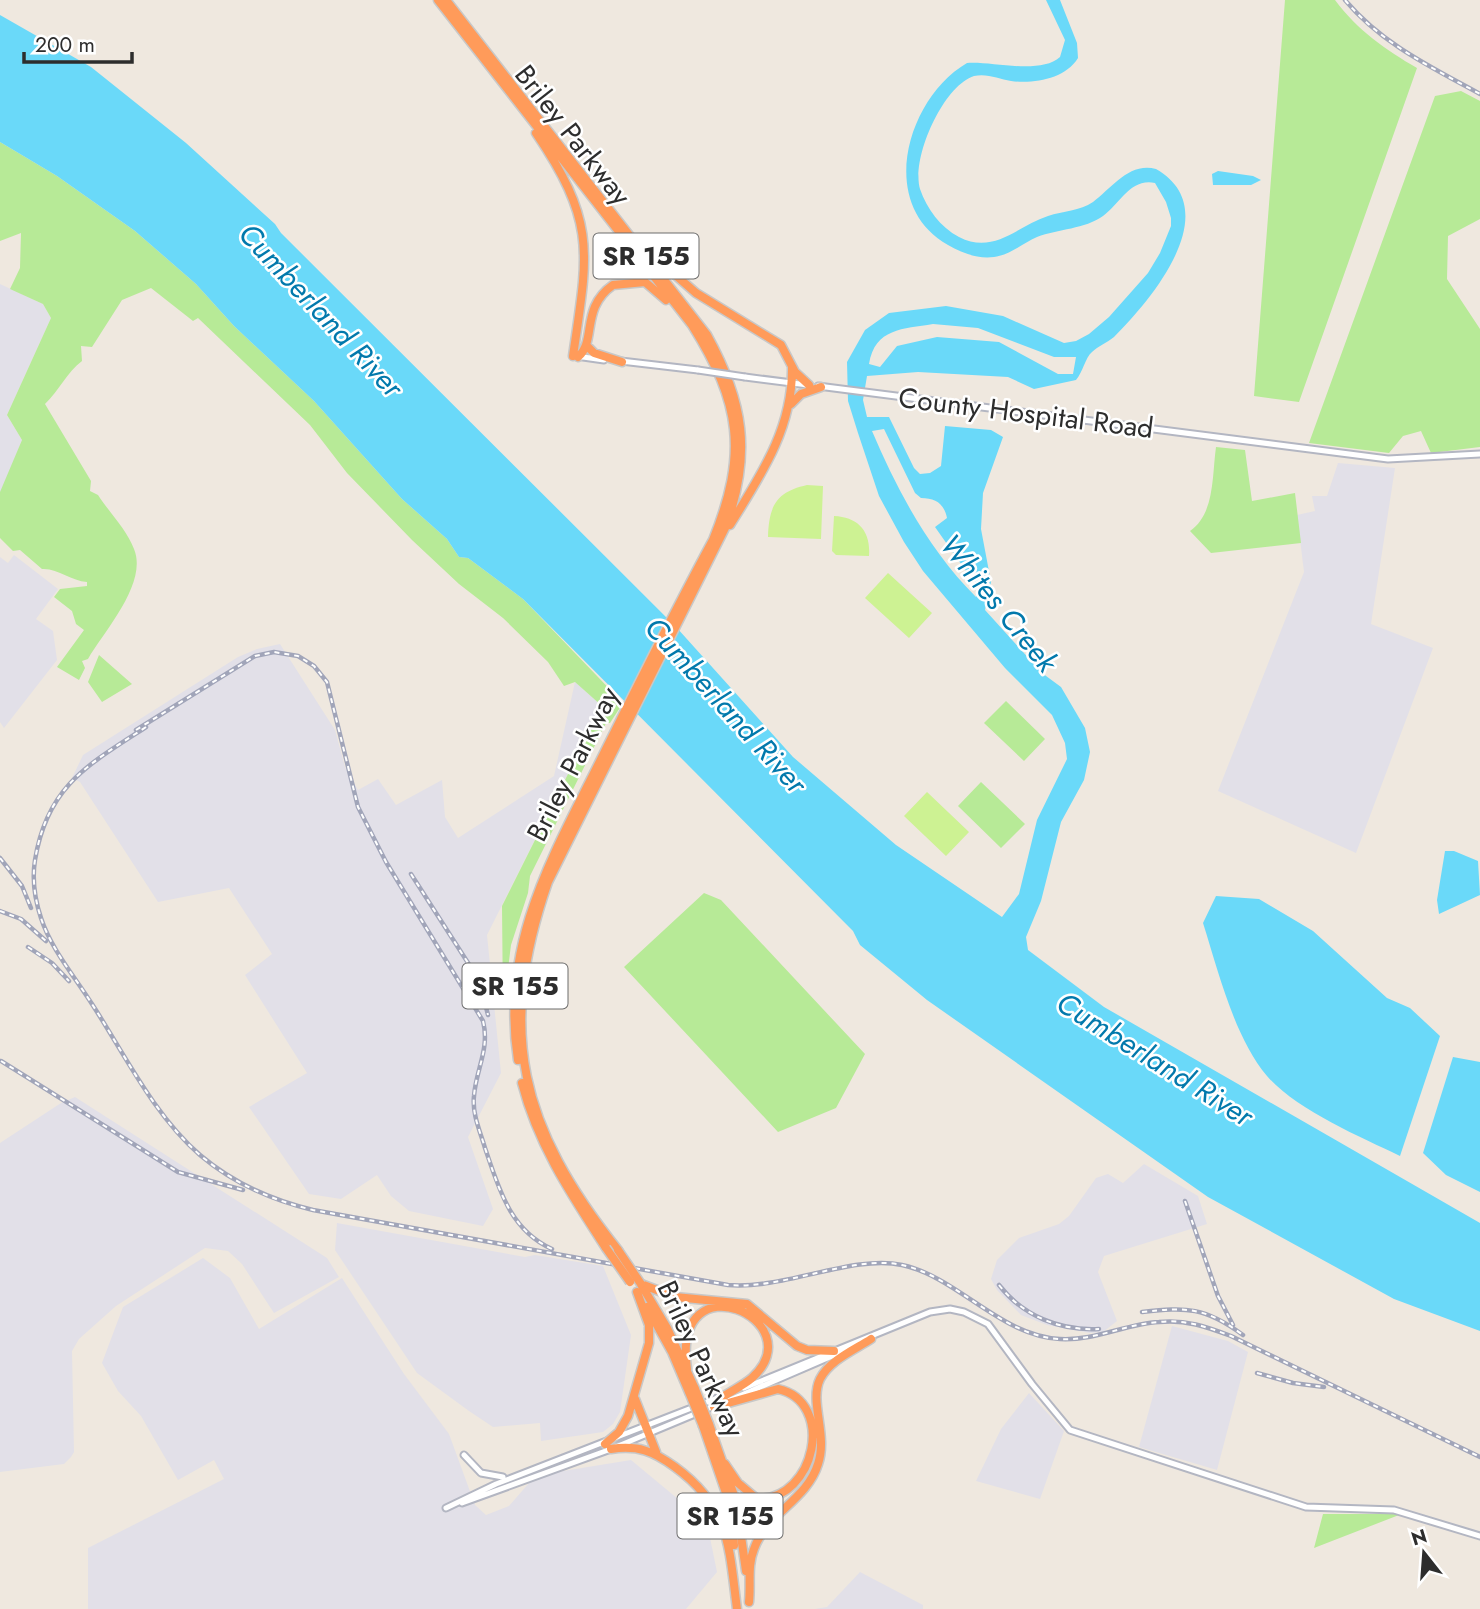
<svg xmlns="http://www.w3.org/2000/svg" width="1480" height="1609" font-family="Jost,sans-serif">
<style>
.industrial{fill:#e2e0e8}
.green{fill:#b7ea97}
.pitch{fill:#cdf293}
.water{fill:#6ad9f9;fill-rule:evenodd}
.lines{fill:none;stroke-linecap:round;stroke-linejoin:round}
.secondary-casing{stroke:#b3b6c2;stroke-width:9}
.motorway-casing{stroke:#c8c8c8;stroke-width:11}
.secondary{stroke:#fff;stroke-width:5}
.motorway{stroke:#ff9b5a;stroke-width:8}
.rail-casing{stroke:#a1a5b9;stroke-width:4.5}
.rail{stroke:#fff;stroke-width:2;stroke-dasharray:5;stroke-linecap:butt}
.secondary-bridge-casing{stroke:#b3b6c2;stroke-width:9;stroke-linecap:butt}
.motorway-bridge-casing{stroke:#c8c8c8;stroke-width:11;stroke-linecap:butt}
.secondary-bridge{stroke:#fff;stroke-width:5}
.motorway-bridge{stroke:#ff9b5a;stroke-width:8}
.labels{text-anchor:middle;dominant-baseline:central;stroke-width:5;stroke-linejoin:round;paint-order:stroke}
.shield{fill:#fff;stroke:#6c6c6c;stroke-width:2}
.shield-label{font-size:26px;font-weight:bold;fill:#2d2d2d}
.street-label{font-size:28px;fill:#2d2d2d;stroke:#fff}
.water-label{font-size:30px;font-style:italic;fill:#0279ac;stroke:#fff}
</style>
<rect width="100%" height="100%" fill="#efe8df"/>
<path class="industrial" d="M0 284 43 304 51 318 7 415 22 440 0 495Z
M1338 463 1395 468 1371 624 1433 648 1356 853 1218 791 1304 572 1297 515 1315 511 1312 496H1327Z
M14 555 58 589 36 619 53 631 57 660 4 728 0 722V557L8 563Z
M280 644 335 730 345 767 358 790 378 779 396 805 442 780 445 817 458 838 554 776 575 682 602 706 487 935 501 1073 468 1137 493 1209 483 1226 409 1211 391 1196 377 1175 341 1199 309 1194 249 1107 307 1073 245 975 272 954 229 888 158 902 80 782 72 778 83 755 238 657 257 649Z
M75 1097 327 1258 339 1277 274 1313 242 1264 228 1251 205 1248 116 1306 79 1339 72 1351 74 1452 71 1457 64 1464 0 1472V1143L61 1103Z
M1144 1164 1198 1196 1207 1224 1104 1256 1098 1272 1117 1321 1103 1332 1090 1333 1047 1325 1021 1315 997 1290 991 1279 997 1260 1019 1238 1059 1224 1069 1216 1096 1178 1108 1174 1123 1183Z
M337 1223 525 1257 535 1255 603 1266 631 1335 620 1412 613 1424 603 1432 541 1441 540 1423 493 1427 469 1411 417 1373 335 1250Z
M203 1258 230 1278 259 1329 342 1278 404 1374 449 1434 475 1505 486 1515 509 1506 529 1483 557 1472 631 1460 707 1523 717 1572 686 1609H88V1548L224 1479 214 1460 178 1480 141 1416 118 1391 102 1363 123 1307Z
M1172 1326 1228 1341 1248 1352 1217 1470 1139 1447Z
M1029 1393 1064 1431 1040 1499 976 1481 1001 1429Z
M860 1572 923 1605V1609H815L827 1607Z"/>
<path class="green" d="M1285 0H1335C1357 30 1386 50 1417 68L1299 402 1254 396Z
M1461 91 1480 101V219L1448 236 1447 279 1480 329V447L1431 453 1421 431 1403 436 1389 453 1309 443 1435 96Z
M0 142 57 176 135 231 196 284 234 326 314 401 402 499 447 539 459 557 468 558 523 599 623 703 610 723H606L530 876 528 893 511 945 503 1008 502 906 602 706 575 682 564 686 548 662 503 618 459 584 412 540 347 473 310 425 198 318 193 321 151 288 122 300 92 347 81 346 82 361C67 372 59 391 45 404L91 481 90 491 98 495C109 512 127 530 134 549 148 583 105 630 88 659L82 661 85 668 79 680 57 667 84 630 76 624 72 611 54 597 60 589 87 586V582C71 581 58 568 42 569L20 550 13 551 0 538V492L22 440 7 415 51 318 43 304 10 289 20 268 21 233 0 241Z
M1216 447 1245 450 1252 501 1295 493 1301 543 1211 553 1190 531C1215 514 1212 475 1216 447Z
M99 655 132 684 102 702 88 682Z
M1006 701 1045 739 1024 761 984 723Z
M981 782 1025 824 1001 848 958 806Z
M704 893 721 900 865 1054 836 1108 778 1132 624 967Z
M1323 1514H1396L1399 1515 1314 1548Z"/>
<path class="pitch" d="M807 485 823 486 821 539 768 537C769 506 776 492 807 485Z
M834 516C858 517 871 531 869 556L836 555 832 551Z
M888 573 932 613 909 638 865 598Z
M927 792 969 832 946 856 904 816Z"/>
<path class="water" d="M1046 0H1060L1077 43 1078 58C1065 79 1034 84 1011 81 999 79 987 73 974 76 943 86 911 158 920 189 927 209 940 227 959 237 994 255 1017 226 1048 216 1063 211 1080 211 1093 202 1112 188 1129 162 1156 169 1227 210 1152 299 1114 337 1107 343 1098 346 1092 352 1085 358 1083 372 1076 380L1034 389 1008 377 918 372 867 376 863 400 867 417H889L914 468 920 474 930 473 941 466 945 426 991 430 1003 437 983 493 981 529 991 582 985 610 1042 673 1061 687 1085 728 1090 752 1084 780 1061 822 1041 901 1026 937 1028 950 1104 1007 1480 1223V1331L1394 1299 1208 1197 927 1000 860 945 853 931 523 599 468 558 459 557 447 539 402 499 314 401 234 326 196 284 135 231 57 176 0 142V15L91 67 186 143 275 224 281 233 677 628 793 757 896 845 1002 917 1019 894 1037 820 1067 759 1065 743 1052 715 1005 668 923 571 904 542 879 496 858 433 848 401 847 362 865 330 889 313 946 306 1003 316 1064 343 1076 341 1089 334 1109 317 1148 273 1160 253 1171 226V218L1166 202 1155 183C1130 178 1120 204 1103 216 1085 229 1058 229 1037 237 1023 243 1010 255 994 257 977 259 962 253 948 245 876 205 907 98 967 63 992 61 1040 75 1060 57L1065 40ZM933 324 978 328 1054 357H1076L1073 374H1058L999 342 937 337 897 346 880 367 869 364C875 328 903 329 933 324ZM884 429 915 493 921 498C935 498 944 503 947 518L935 527 980 591 976 597C929 550 898 492 872 431Z
M1218 171 1253 176 1261 180 1251 185H1213L1212 174Z
M1445 851H1454L1478 861 1480 895 1439 914 1437 900Z
M1216 896 1259 899 1313 931 1387 998 1410 1008 1440 1036 1400 1156C1360 1137 1295 1109 1267 1076 1234 1037 1218 970 1203 923Z
M1453 1057 1480 1062V1192L1446 1175 1423 1153Z"/>
<g class="lines">
<g class="secondary-casing">
<path id="secondary" d="M576 356 604 360
M621 361 698 370
M745 377 808 385
M818 386 1388 459 1480 454
M744 1388 930 1312 950 1309 964 1312 988 1324 1032 1384 1070 1430 1306 1507 1394 1510 1480 1536
M730 1400 846 1350
M464 1455 481 1473 503 1477
M462 1503 611 1449 714 1406
M446 1508 496 1484 725 1395"/>
</g>
<g class="motorway-casing">
<path id="motorway" d="M438 0 692 325C741 403 748 453 713 540 676 608 641 679 606 749 556 851 499 941 518 1060
M446 0 707 335C744 402 752 453 726 526L548 882C496 1032 520 1127 618 1250
M536 133C597 223 588 253 573 356
M648 251 696 293 781 345 795 372 809 385
M586 345 594 353 622 362
M578 357C597 341 580 308 613 285L645 282 666 300
M791 404 801 394 821 387
M730 525C761 475 793 428 792 367
M522 1083C538 1145 571 1194 606 1248
M641 1284 675 1297 747 1304 797 1346 807 1350 834 1351
M642 1286 667 1328 695 1389
M647 1307 672 1352 689 1392
M687 1369C671 1256 815 1320 752 1378 744 1385 733 1390 724 1396
M635 1399 656 1452
M714 1407 778 1389C836 1402 816 1500 757 1499L738 1483 725 1464
M709 1424 736 1501 746 1571
M703 1426 726 1493 734 1545
M605 1444 619 1432 628 1416 649 1343V1325L637 1292
M611 1449C638 1445 653 1451 675 1467 730 1507 729 1547 737 1609
M749 1602C751 1584 747 1566 754 1549 766 1514 807 1500 818 1464 828 1435 809 1402 820 1379 830 1360 854 1350 871 1339"/>
</g>
<use href="#secondary" class="secondary"/>
<use href="#motorway" class="motorway"/>
<g class="rail-casing">
<path id="rail" d="M1345 0C1382 44 1431 67 1480 94
M146 727C89 764 47 786 35 860 32 879 35 900 41 918 51 949 75 977 92 1004 125 1055 154 1115 200 1155 233 1183 271 1200 313 1210L728 1285C784 1290 853 1254 902 1265 958 1277 1000 1336 1060 1339 1095 1341 1125 1324 1159 1322 1185 1319 1207 1327 1231 1336L1480 1457
M136 730 255 656 274 652 298 656 314 666 327 682 358 807 386 862 483 1021C490 1049 476 1069 474 1096 472 1114 480 1131 485 1148 499 1189 510 1230 552 1249
M0 858 22 886 31 908
M411 874 479 980 488 1015
M0 911 21 919 46 941
M28 947 52 963 69 981
M1 1061 178 1172 243 1190
M1185 1201 1218 1296 1233 1325
M999 1285C1023 1316 1060 1331 1099 1329
M1142 1312C1187 1307 1205 1307 1243 1335
M1257 1373 1293 1383 1324 1387"/>
</g>
<use href="#rail" class="rail"/>
<g class="secondary-bridge-casing">
<path id="secondary-bridge" d="M698 370 745 377"/>
</g>
<g class="motorway-bridge-casing">
<path id="motorway-bridge" d="M606 1248 630 1282
M618 1250 641 1284
M695 1389 709 1424
M689 1392 703 1426"/>
</g>
<use href="#secondary-bridge" class="secondary-bridge"/>
<use href="#motorway-bridge" class="motorway-bridge"/>
</g>
<g class="labels">
<g class="shield">
<rect x="593.5" y="233.5" width="105" height="45" rx="5"/>
<rect x="462.5" y="963.5" width="105" height="45" rx="5"/>
<rect x="677.5" y="1493.5" width="105" height="45" rx="5"/>
</g>
<g class="shield-label">
<text x="646" y="256">SR 155</text>
<text x="515" y="986">SR 155</text>
<text x="730" y="1516">SR 155</text>
</g>
<g class="street-label">
<text transform="translate(573 135) rotate(52)">Briley Parkway</text>
<text transform="translate(1026 413) rotate(7)">County Hospital Road</text>
<text transform="translate(573 764) rotate(-63)">Briley Parkway</text>
<text transform="translate(701 1359) rotate(65)">Briley Parkway</text>
</g>
<g class="water-label">
<text transform="translate(321 310) rotate(47)">Cumberland River</text>
<text transform="translate(999 603) rotate(51)">Whites Creek</text>
<text transform="translate(726 705) rotate(48)">Cumberland River</text>
<text transform="translate(1155 1059) rotate(32)">Cumberland River</text>
</g>
</g>
<g transform="translate(1424 1553) rotate(343)" stroke="#ffffff" stroke-width="5" paint-order="stroke">
<path d="M0-5L12 26L0 18L-12 26Z" fill="#2d2d2d"/>
<text y="-10" font-size="19" font-weight="bold" text-anchor="middle" fill="#2d2d2d">N</text>
</g>
<path d="M24 52v10h108v-10" fill="none" stroke="#2d2d2d" stroke-width="3.5"/>
<text x="35" y="52" font-size="21" fill="#2d2d2d" stroke="#ffffff" stroke-width="5" paint-order="stroke">200 m</text>
</svg>
